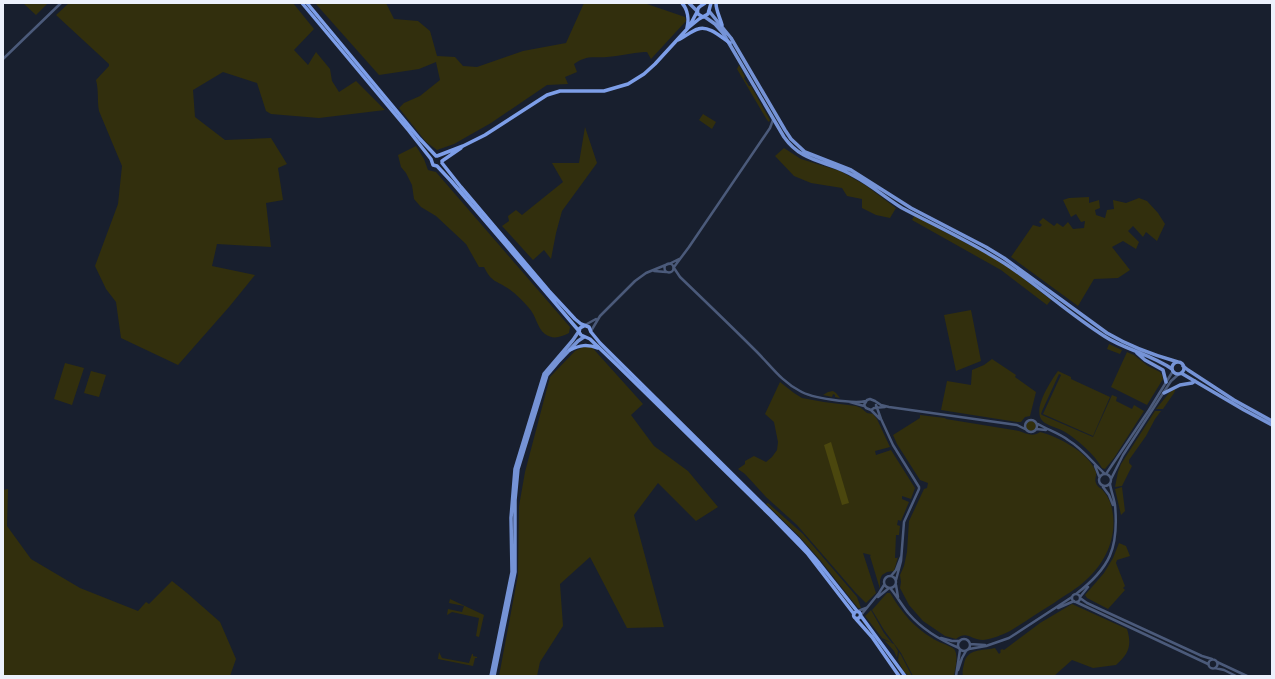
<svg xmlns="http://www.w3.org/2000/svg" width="1275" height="679" font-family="Manrope,sans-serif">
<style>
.green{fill:#322f0d}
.forest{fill:#4b470e}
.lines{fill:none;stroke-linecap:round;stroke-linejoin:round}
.tertiary{stroke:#4b5a7a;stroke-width:2.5}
.primary{stroke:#7593d6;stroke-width:3.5}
.trunk{stroke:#7d9ee8;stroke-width:3.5}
</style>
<rect width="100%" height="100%" fill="#181f2e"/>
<path class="green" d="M23 3H48L36 15Z
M69 3H293L314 29 294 50 308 65 316 52 330 69 332 81 339 92 356 81 385 110 319 118 271 114 266 111 257 83 223 72 193 90 195 117 225 140 271 138 287 164 278 168 283 200 266 203 271 247 217 244 212 266 255 275 229 307 178 365 121 338 116 302 106 289 95 266 118 204 122 166 99 111C97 100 99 92 96 80L109 66V64L56 15Z
M315 3H386L394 19 418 21 430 31 437 56 455 57 463 66 477 67 523 51 566 43 584 3H644L685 17 686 21 651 59 647 52H644C632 53 619 56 607 57 592 58 587 55 574 64L577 72 565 77 568 84 547 85 491 123 454 144 437 150 426 142 399 108 404 103 420 96 440 80 436 62 419 69 379 75Z
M739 65 745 77 744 78 749 86H751L770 120 769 122 767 120 737 69Z
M703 114 716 122 712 129 699 120Z
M585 127 597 163 562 211 556 233 551 259 544 250 533 260 502 226 509 221 508 216 516 210 522 215 563 182 552 163H579Z
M416 146 424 159 428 170 436 172 570 327 569 333C561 337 553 340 545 334 537 328 536 315 529 308 523 301 516 294 509 289 496 280 492 283 484 267H479L466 244 436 216 421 207 414 199 412 185 406 173 401 167 398 155Z
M784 148 801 159 840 171 865 185 896 208 890 218 876 215 862 208V199L847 196 842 188 811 183 794 176 775 156Z
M1089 197V203L1099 200 1100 208 1095 210 1096 215 1105 218 1107 210 1114 209 1113 200 1126 203 1139 198 1147 201 1158 213 1165 224 1157 241 1146 232 1143 237 1133 226 1128 231 1139 242 1136 249 1123 241 1112 247 1130 270 1118 278 1094 279 1078 306 1011 257 1033 225 1040 227 1042 225 1039 222 1043 218 1054 226 1057 223 1063 227 1068 222 1073 229 1084 228 1085 221 1081 222 1076 214 1071 217 1063 200 1069 198Z
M914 216 981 251 980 249 1011 269 1051 300 1047 305 1001 270 912 220Z
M971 310 981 361 956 371 944 315Z
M589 344 643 404 631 415 654 446 688 471 718 507 696 521 658 483 634 515 664 627 627 628 590 557 560 584 563 626 540 662 537 676H499L518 575 519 506 525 472 550 377 575 351Z
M1109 344 1122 350 1120 354 1107 349Z
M1127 352 1134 355 1148 366 1160 372 1162 375 1163 379 1147 405 1111 387Z
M992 359 1016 375 1015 377 1036 392 1030 416 1025 417 1021 422H1017L941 410 947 381 971 385 972 370 984 365Z
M65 363 84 368 72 405 54 399Z
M91 371 106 375 99 397 84 393Z
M1058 371 1071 377V379L1110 397 1093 436 1043 414 1061 375 1059 374 1042 411 1041 414 1042 415 1093 437 1112 395 1117 397 1116 401 1132 409 1134 405 1144 411 1114 458 1105 469 1102 468C1095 455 1078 440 1065 432 1059 428 1051 427 1045 423 1029 413 1051 381 1058 371Z
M780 382 794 393 802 398 824 402 856 406 861 408 867 413 873 414 877 419 890 447 875 451 876 455 891 450 915 488 911 499 902 496V499L909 502 901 521 898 520 897 525 900 526 899 535H896L895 558H897L898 557 894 571 887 572 882 575 880 580V589L870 556 871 555 863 553 876 593 866 603 855 592 797 525 766 497 745 474 738 469 745 464V461L754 456 766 462 772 457 777 450 778 442 774 422 765 414Z
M1176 388 1174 393 1163 409H1156L1169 393Z
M833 391 836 393 840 398 835 397V395L833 394 832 397 823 395 828 392Z
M1155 411H1161L1155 419 1146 436 1129 460V463L1132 466 1122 486 1115 487 1118 472 1121 464Z
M920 415 945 418 946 419 1019 431C1027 434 1033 437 1040 432 1059 437 1088 452 1096 472 1097 476 1094 479 1096 483 1098 488 1102 488 1104 492 1107 495 1110 501 1111 505 1119 533 1107 562 1086 580 1077 589 1065 595 1054 603 1039 612 1025 622 1010 631 1002 635 992 639 983 640 971 640 967 630 956 639L945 636 923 621 909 605 900 588 901 582 900 575 904 566 907 552 909 521 924 489 927 488 928 483 920 480 897 444 893 435 920 418Z
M1026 426a5 5 0 1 1 10 0a5 5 0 1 1-10 0Z
M1122 487 1125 511 1121 515 1115 489Z
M8 489 7 526 31 559 80 588 138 611 146 602 149 604 172 581 187 593 220 622 236 659 230 676H3V490Z
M768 503 803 534 857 597 861 608H858L821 561 798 535 766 504Z
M1119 543 1126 546 1130 556 1117 560 1116 563 1125 586 1123 588 1125 590 1108 609 1087 598 1085 595 1104 573 1113 558Z
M887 593H890L892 596C902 613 915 628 932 638 937 642 949 645 954 649 959 655 955 669 954 676H913L901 653 884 630 872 610Z
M450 599 484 615 479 637 476 636 479 618 452 612 447 615 448 609 462 612 464 606 449 603Z
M1072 604 1127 629C1132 645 1129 654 1116 665L1093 668 1072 660 1054 676H963C962 672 963 668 964 664 967 648 982 651 995 648L999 654 1001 652 1000 651 1002 649 1004 650 1040 623Z
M871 610 884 633 892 643 882 638 865 616Z
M884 640 894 644 898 651 897 658 894 651Z
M439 652 442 658 469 663 472 654H473V656L477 657V658H475L473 666 438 659Z
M899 652 901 655 912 676H908L906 673 905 674 898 660Z"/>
<path class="forest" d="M831 442 849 503 842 505 824 445Z"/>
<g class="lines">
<path class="tertiary" d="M3 59 61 3
M664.5 268a4.5 4.5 0 1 1 9 0a4.5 4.5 0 1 1-9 0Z
M669 264 679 259
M674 267 689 247 770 128 773 120
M674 268 680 277C706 302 732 327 757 352 771 366 782 382 800 391 811 398 853 404 866 401
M654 271 666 272
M585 325 596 319
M591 331 600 316 635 281 646 273 668 264
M875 401 881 405 889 407 1017 425 1027 430
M875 401 870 399 867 400 864 405 866 408 871 410 874 408 885 407
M850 402 864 406
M876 405 881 419 893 445 919 487V489L904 522 901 561 896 580
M871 410 880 419
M1025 426a6 6 0 1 1 12 0a6 6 0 1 1-12 0Z
M1038 424C1048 430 1059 433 1068 440 1083 449 1092 462 1105 474
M1036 429 1046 430
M1095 466 1099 476
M1099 480a6 6 0 1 1 12 0a6 6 0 1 1-12 0Z
M1106 474 1149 410 1173 371
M1111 479 1123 455 1171 381 1179 374
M1103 487 1109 495 1113 505
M884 582a6 6 0 1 1 12 0a6 6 0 1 1-12 0Z
M891 576 896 570 901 557
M896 585 898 597
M890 588C897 596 902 606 909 614 922 629 940 640 959 648
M1076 594C1110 568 1119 548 1115 505 1114 498 1111 491 1110 484
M1072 598a4 4 0 1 1 8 0a4 4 0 1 1-8 0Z
M878 597 889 588
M1080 597 1088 587
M1080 598 1087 603 1102 610 1202 656 1212 659
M1076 602 1208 664
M1058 608 1074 601
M858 611 866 608
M861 615 879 593 884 585
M941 638 952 641H959
M958 645a6 6 0 1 1 12 0a6 6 0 1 1-12 0Z
M970 644 985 645
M969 649 986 646 1009 638 1072 597
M1208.5 664a4.5 4.5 0 1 1 9 0a4.5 4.5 0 1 1-9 0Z
M1217 662 1247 676
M1215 668 1224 670 1236 676
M958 670 962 658 966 651
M956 676 960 650"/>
<path class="primary" d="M689 3 697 11
M709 11 731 38 785 130 791 139 805 152 851 170 911 208 986 247 1004 258 1107 333C1129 346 1153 355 1178 362
M705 17 715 24 723 33 784 137C803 164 828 160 854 176 871 185 886 198 902 208 936 226 971 242 1004 263 1038 285 1069 314 1104 336 1125 350 1151 354 1172 369
M1137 353 1145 360 1163 370 1166 382
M1172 368a6 6 0 1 1 12 0a6 6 0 1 1-12 0Z
M1183 366 1188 370 1234 400 1272 421
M1181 373 1244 410 1272 425
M1164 393 1180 385 1192 383 1195 381
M491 676 512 572 511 518 515 469 544 374 573 340 579 331
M494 676 515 572V500L518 469 547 375 558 362 578 341 584 337"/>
<path class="trunk" d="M302 3 409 131 431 159 433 165 437 166 451 181 579 331
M307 3 420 139 436 156
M682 3C688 10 689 20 687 28
M716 3C716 11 720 17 722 25
M703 17 698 14C696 7 701 6 705 3
M690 25 697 12
M678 40C685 37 691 31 698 29 709 25 722 38 730 43
M437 156 463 146 485 135 547 95 560 91H604L628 84 644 74 655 64 688 28 699 19 708 14 711 3
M442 161 461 148
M442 163 461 187 549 291 575 319 581 324 589 327 591 332 600 343 798 539 819 563 857 611
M584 326 580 328 579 332 581 335 590 339 617 365 771 516 807 553 854 614
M570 350C580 345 587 344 598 348
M853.5 615a3.5 3.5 0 1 1 7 0a3.5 3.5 0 1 1-7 0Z
M861 616 905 676
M856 619 872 637 899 676"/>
</g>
<rect width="1275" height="679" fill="none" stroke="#ecf1fc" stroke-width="8"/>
</svg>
